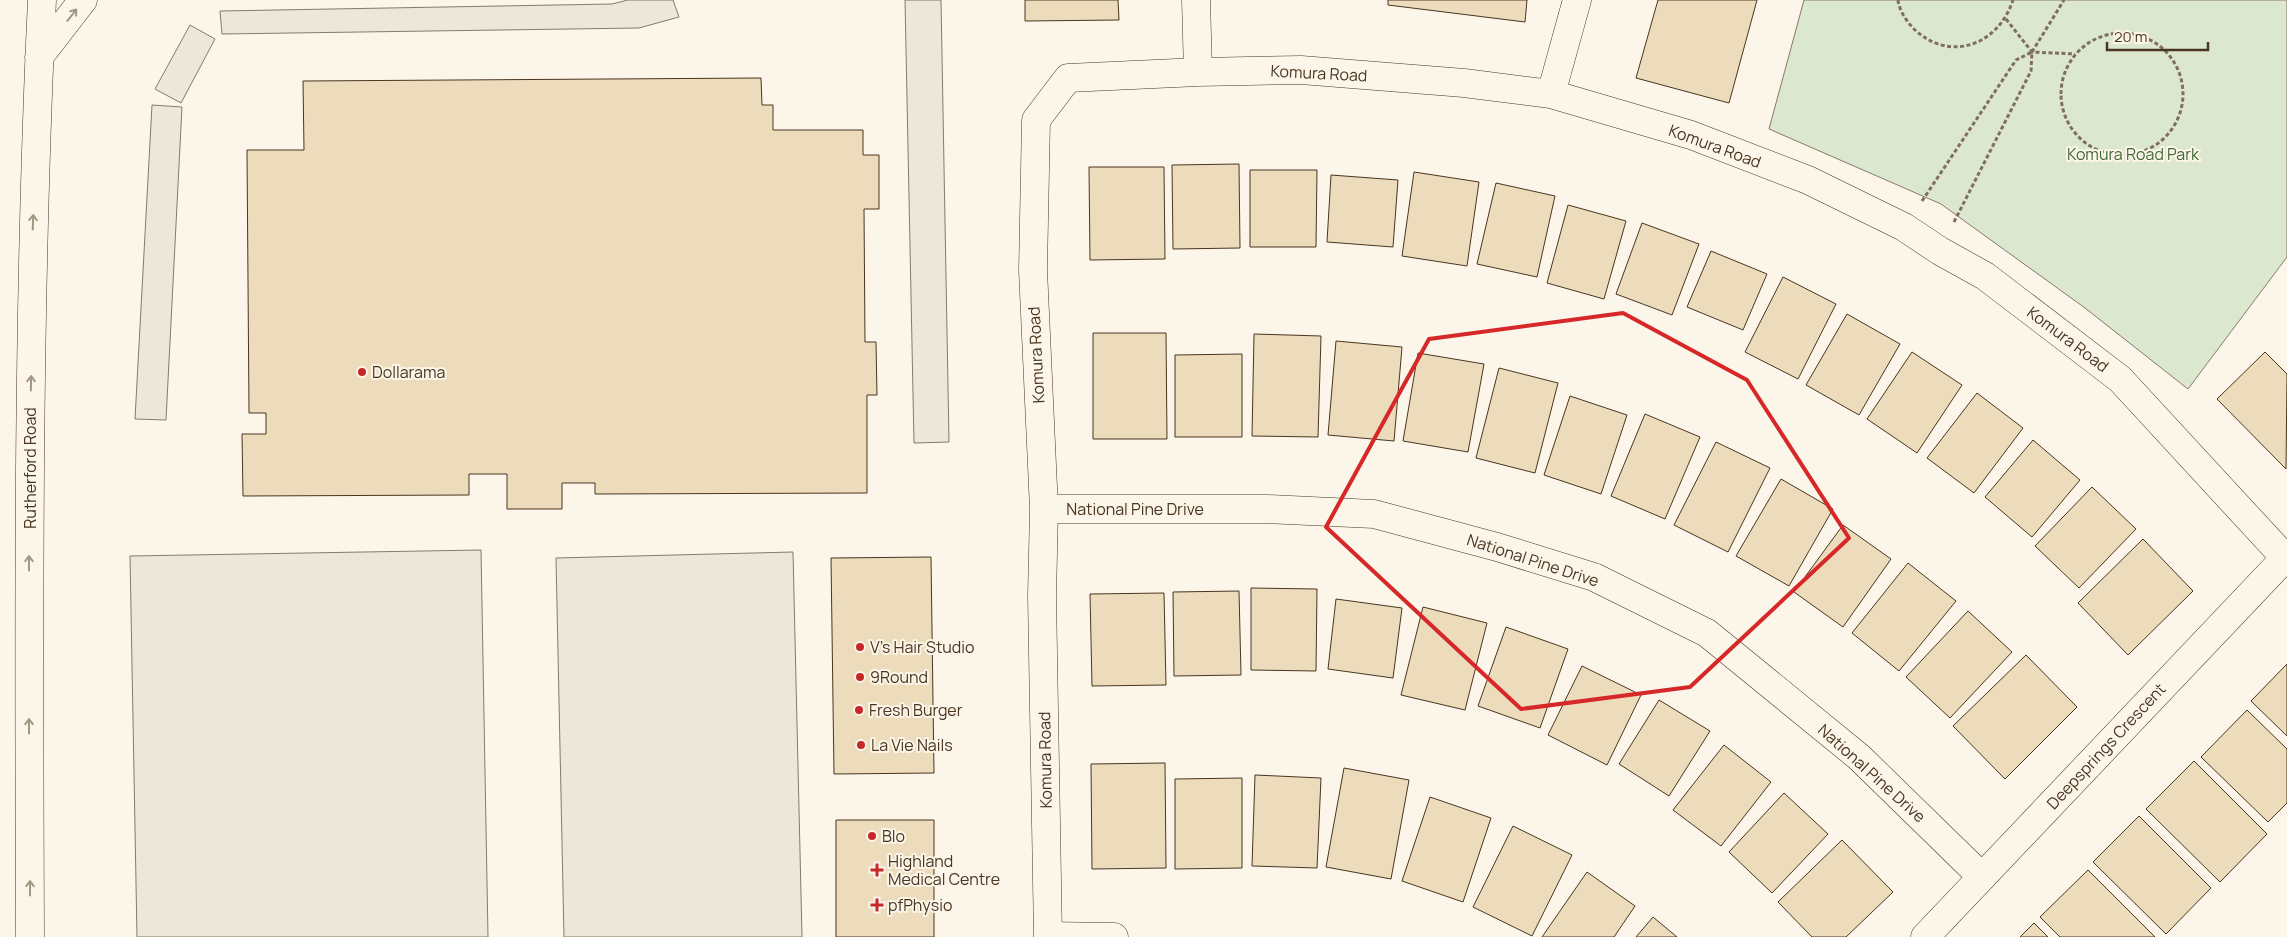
<svg xmlns="http://www.w3.org/2000/svg" width="2287" height="937" font-family="Manrope,sans-serif">
<style>
.green{fill:#dce7d0;stroke:#887966}
.parking{fill:#ede7d9;stroke:#887966}
.building{fill:#ecdcbc;stroke:#4a3520}
.lines{fill:none;stroke-linecap:round;stroke-linejoin:round}
.minor-casing{stroke:#4a3520;stroke-width:29}
.secondary-casing{stroke:#4a3520;stroke-width:29}
.path{stroke:#7f6f5c;stroke-width:3;stroke-dasharray:4 2.5;stroke-linecap:butt}
.minor{stroke:#fbf6e9;stroke-width:28}
.secondary{stroke:#fbf6e9;stroke-width:28}
.oneway{stroke:#a29684}
.marked{fill:none;stroke:#d62828;stroke-width:4;stroke-linejoin:round}
.poi-dot{fill:#c62828;stroke:#fbf6e9;stroke-width:2}
.labels{text-anchor:middle;dominant-baseline:central;stroke-width:4;stroke-linejoin:round;paint-order:stroke}
.street-label{font-size:16px;fill:#4a3520;stroke:#fbf6e9}
.park-label{font-size:16px;fill:#436837;stroke:#fbf6e9}
.poi-label{font-size:16px;fill:#4a3520;stroke:#fbf6e9;text-anchor:start}
</style>
<rect width="100%" height="100%" fill="#fbf6e9"/>
<path class="green" d="M1804 0H2287V257L2188 389 2085 308 1941 204 1769 129Z"/>
<path class="parking" d="M628 0H673L679 17 639 28 222 34 220 11 612 4Z
M905 0H941L949 442 914 443Z
M190 25 215 39 181 103 155 89Z
M152 105 182 107 166 420 135 419Z
M481 550 488 937H137L130 556Z
M793 552 802 937H564L556 558Z"/>
<path class="building" d="M1025 0H1118L1119 20 1025 21Z
M1388 0H1527L1525 22 1388 5Z
M1658 0H1757L1729 103 1636 78Z
M761 78 762 105H773V130H863V155H879V209H864L865 342H876L877 395H867V493L595 494V483H562V509H507V474H469V495L243 496 242 434H266V413H249L247 150H304L303 81Z
M1239 164 1240 248 1173 249 1172 165Z
M1089 167H1164L1165 259 1090 260Z
M1250 170H1317L1316 247H1250Z
M1414 172 1479 182 1467 266 1402 256Z
M1331 175 1398 180 1393 247 1327 242Z
M1496 183 1555 196 1537 277 1477 264Z
M1568 205 1626 221 1604 299 1547 283Z
M1642 223 1699 244 1672 315 1616 294Z
M1711 251 1767 274 1743 330 1687 307Z
M1783 277 1836 304 1798 379 1745 352Z
M1847 314 1900 344 1859 415 1806 385Z
M1093 333H1166L1167 439H1093Z
M1254 334 1321 336 1318 437 1252 436Z
M1336 341 1402 347 1394 441 1328 435Z
M1912 352 1962 385 1917 453 1867 419Z
M2265 352 2287 374 2286 469 2217 399Z
M1418 353 1484 364 1468 452 1403 441Z
M1242 354V437H1175V355Z
M1499 368 1558 383 1535 473 1476 458Z
M1977 393 2023 428 1974 493 1927 458Z
M1570 396 1627 415 1601 494 1544 475Z
M1645 414 1700 437 1665 519 1611 496Z
M2033 440 2080 480 2032 537 1985 497Z
M1716 442 1770 468 1728 552 1674 525Z
M1781 479 1833 509 1789 586 1736 556Z
M2092 487 2136 529 2079 588 2035 546Z
M1843 525 1891 559 1843 627 1794 592Z
M2143 539 2193 591 2128 655 2078 603Z
M931 557 934 773 834 774 831 558Z
M1908 563 1956 601 1899 671 1852 633Z
M1251 588 1317 589 1316 671 1251 670Z
M1239 591 1241 675 1174 676 1173 592Z
M1164 593 1166 685 1092 686 1090 594Z
M1336 599 1402 608 1393 678 1328 669Z
M1423 607 1487 623 1465 710 1401 695Z
M1968 611 2012 652 1950 718 1906 677Z
M1506 627 1568 649 1540 728 1478 706Z
M2026 655 2077 707 2005 779 1953 726Z
M2287 664V736L2251 701Z
M1582 666 1641 695 1607 765 1548 735Z
M1659 700 1710 731 1669 796 1619 764Z
M2247 710 2287 749V803L2268 822 2201 757Z
M1724 745 1771 782 1721 846 1673 810Z
M2194 761 2267 834 2220 882 2146 809Z
M1165 763 1166 868 1092 869 1091 764Z
M1344 768 1409 780 1391 879 1326 867Z
M1255 775 1321 778 1317 868 1252 866Z
M1242 778V868L1175 869V779Z
M1784 793 1828 834 1772 893 1729 852Z
M1430 797 1491 818 1463 902 1402 881Z
M2139 816 2211 888 2166 934 2093 862Z
M836 820H934V937H836Z
M1513 826 1572 855 1532 936 1473 907Z
M1842 840 1893 892 1846 937H1812L1778 902Z
M2088 870 2155 937H2060L2040 917Z
M1587 872 1635 906 1614 937H1542Z
M1653 917 1677 937H1636Z
M2034 923 2048 937H2020Z"/>
<g class="lines">
<g class="minor-casing">
<path id="minor" d="M1196 0 1198 72
M1551 94 1577 0
M1044 509H1267L1374 514 1497 547 1594 577 1707 633 1859 757 1982 877
M1048 936 1114 937
M1048 937 1042 596 1044 509 1033 270 1036 120 1068 78 1198 72 1301 70 1464 83 1551 94 1691 135 1808 180 1904 227 1940 251 1985 276 2120 379 2287 560
M1925 937 2287 556"/>
</g>
<g class="secondary-casing">
<path id="secondary" d="M39 57 83 0
M30 937C29 625 27 312 42 0"/>
</g>
<path class="path" d="M1898 0C1899 10 1906 20 1912 27 1948 64 1998 46 2013 0
M2006 19 2032 52 2075 54
M2061 94a61 61 0 1 1 122 0a61 61 0 1 1-122 0Z
M1922 201 2016 60 2032 52
M1954 222 2031 71 2032 52 2064 0"/>
<use href="#minor" class="minor"/>
<use href="#secondary" class="secondary"/>
</g>
<defs><path id="oneway-shaft" d="M-6 0H5M1.5-3L5.5 0L1.5 3" fill="none" stroke-width="1.6" stroke-linecap="round" stroke-linejoin="round" transform="scale(1.25)"/></defs>
<g class="oneway">
<use href="#oneway-shaft" transform="translate(72 15) rotate(-52)"/>
<use href="#oneway-shaft" transform="translate(33 222) rotate(-88)"/>
<use href="#oneway-shaft" transform="translate(31 383) rotate(-89)"/>
<use href="#oneway-shaft" transform="translate(29 563) rotate(-90)"/>
<use href="#oneway-shaft" transform="translate(29 726) rotate(-90)"/>
<use href="#oneway-shaft" transform="translate(30 888) rotate(-90)"/>
</g>
<path class="marked" d="M1623 313 1747 380 1849 538 1690 687 1521 709 1326 527 1429 339Z"/>
<g class="poi-dot">
<circle cx="362" cy="372" r="5"/>
<circle cx="860" cy="647" r="5"/>
<circle cx="860" cy="677" r="5"/>
<circle cx="859" cy="710" r="5"/>
<circle cx="861" cy="745" r="5"/>
<circle cx="872" cy="836" r="5"/>
<path d="M874.5 862.5h5v5h5v5h-5v5h-5v-5h-5v-5h5z"/>
<path d="M874.5 897.5h5v5h5v5h-5v5h-5v-5h-5v-5h5z"/>
</g>
<g class="labels">
<g class="street-label">
<text transform="translate(1319 73) rotate(3)">Komura Road</text>
<text transform="translate(1715 146) rotate(20)">Komura Road</text>
<text transform="translate(2068 339) rotate(37)">Komura Road</text>
<text transform="translate(1036 355) rotate(-93)">Komura Road</text>
<text transform="translate(30 468) rotate(-90)">Rutherford Road</text>
<text x="1135" y="509">National Pine Drive</text>
<text transform="translate(1533 560) rotate(18)">National Pine Drive</text>
<text transform="translate(2106 746) rotate(-47)">Deepsprings Crescent</text>
<text transform="translate(1045 760) rotate(-91)">Komura Road</text>
<text transform="translate(1872 773) rotate(42)">National Pine Drive</text>
</g>
<g class="park-label">
<text x="2133" y="154">Komura Road Park</text>
</g>
<g class="poi-label">
<text x="372" y="372">Dollarama</text>
<text x="870" y="647">V's Hair Studio</text>
<text x="870" y="677">9Round</text>
<text x="869" y="710">Fresh Burger</text>
<text x="871" y="745">La Vie Nails</text>
<text x="882" y="836">Blo</text>
<text x="888" y="861">Highland<tspan x="888" dy="18">Medical Centre</tspan></text>
<text x="888" y="905">pfPhysio</text>
</g>
</g>
<path d="M2107 42v8h101v-8" fill="none" stroke="#4a3520" stroke-width="2.5"/>
<text x="2114" y="42" font-size="15" fill="#4a3520" stroke="#fbf6e9" stroke-width="4" paint-order="stroke">20 m</text>
</svg>
